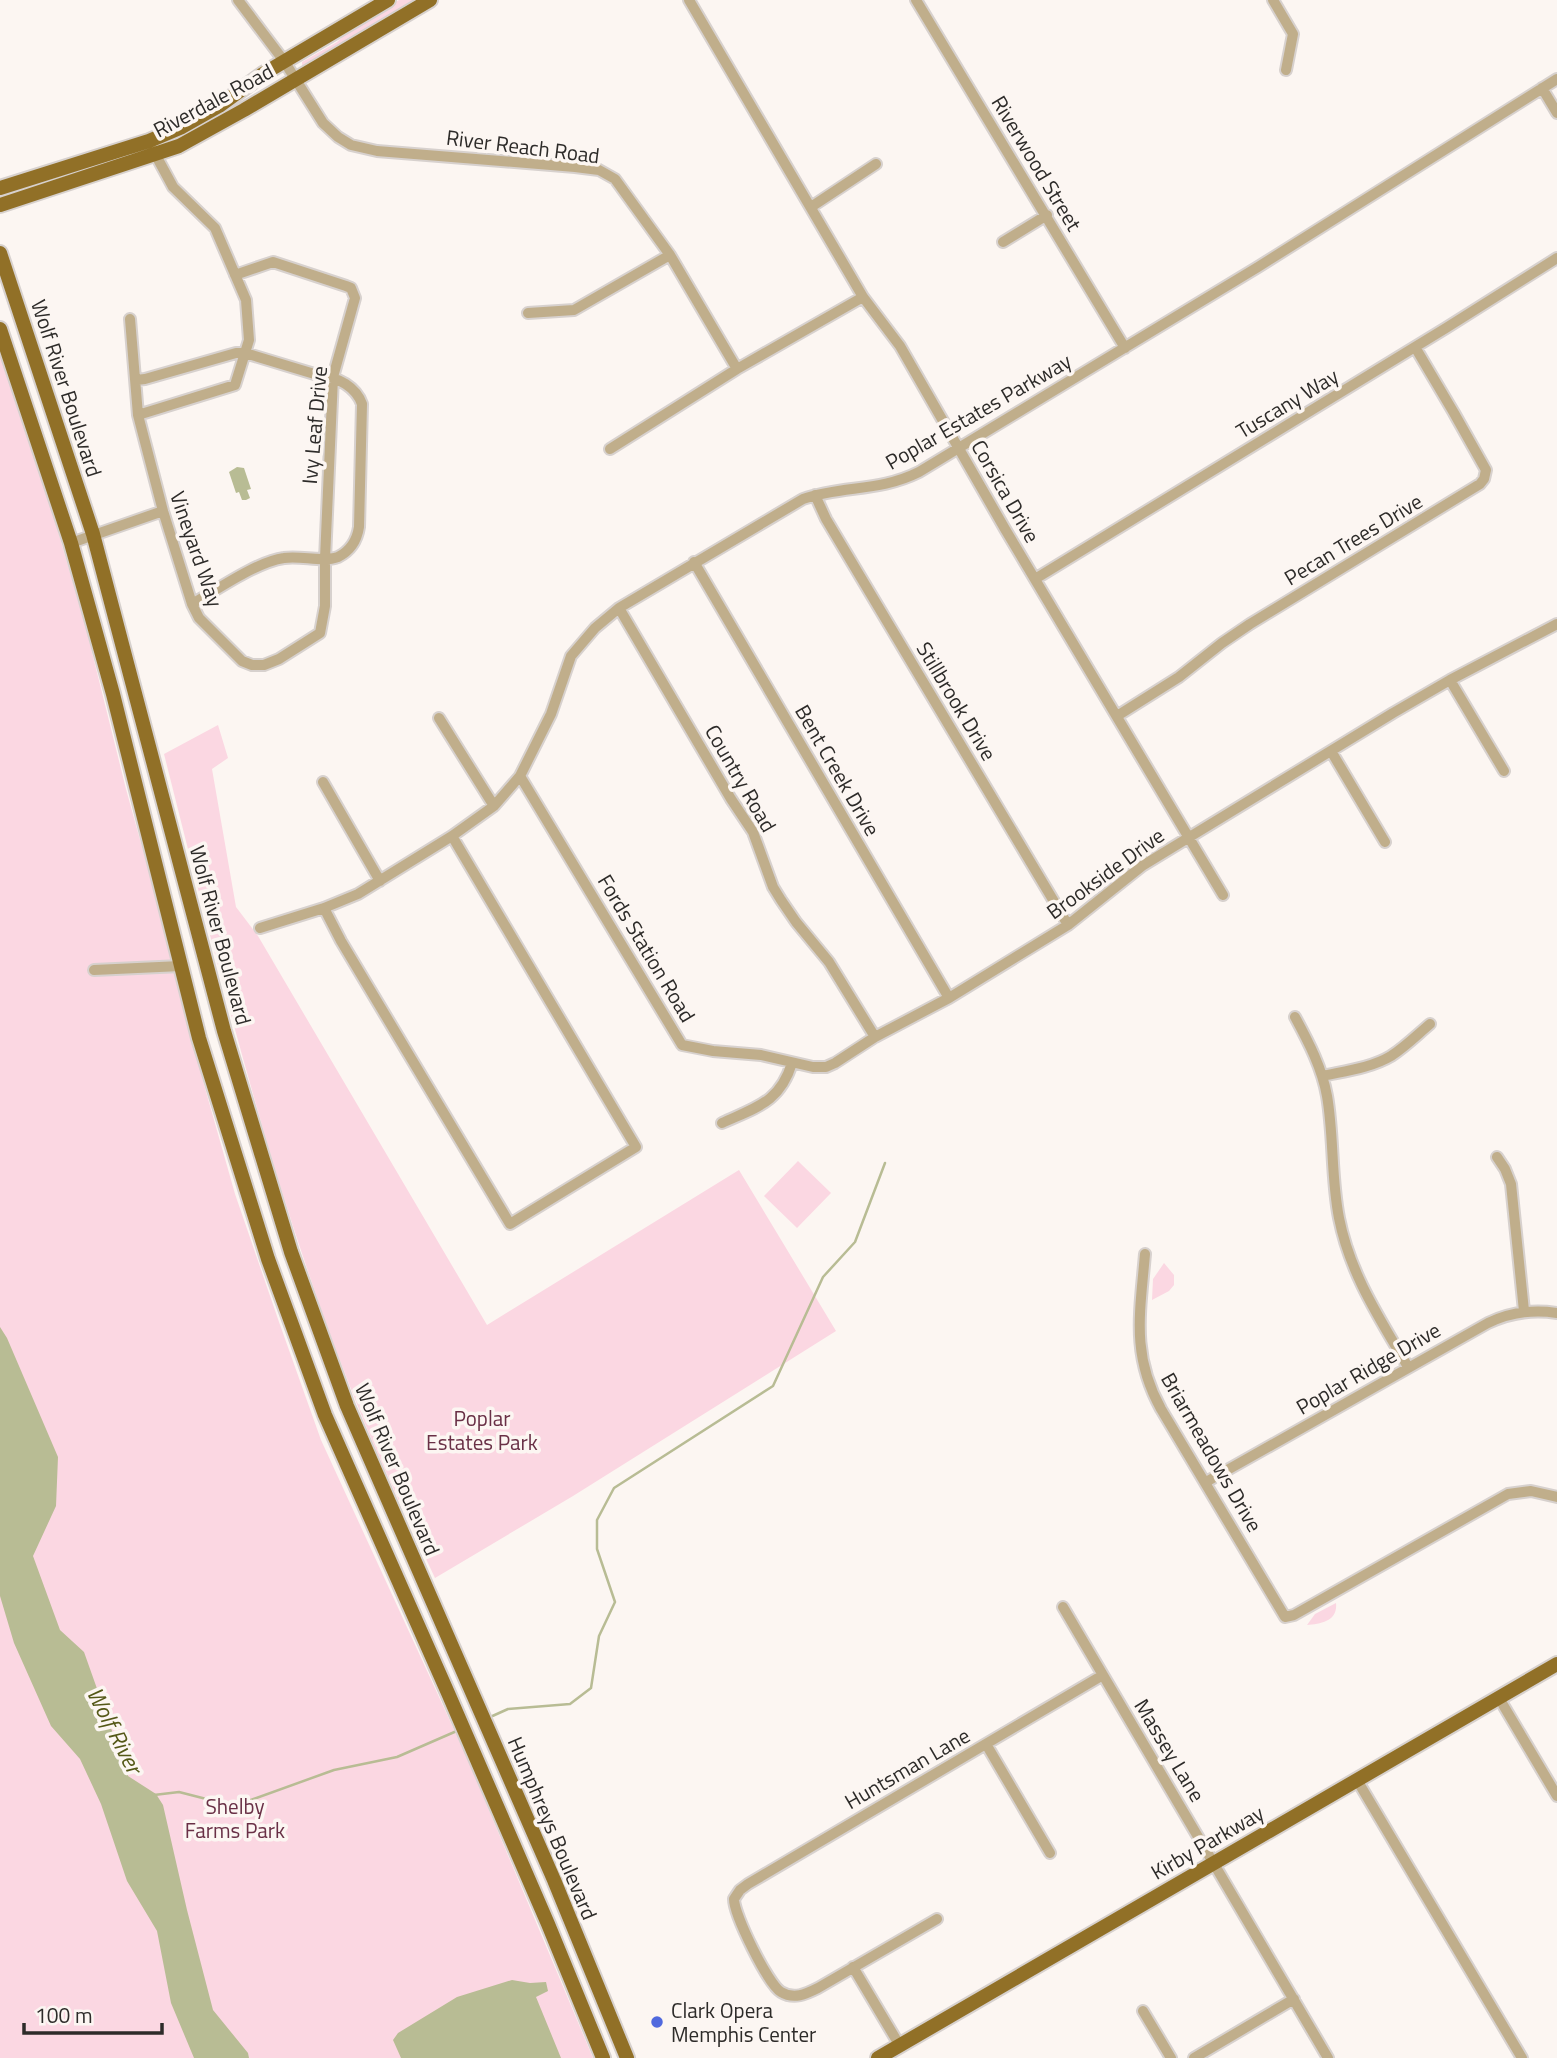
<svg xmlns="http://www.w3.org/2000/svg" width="1557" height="2058" font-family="'Titillium Web',sans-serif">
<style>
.green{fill:#fbd7e2}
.water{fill:#b8bc94}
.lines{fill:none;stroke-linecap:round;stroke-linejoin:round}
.stream{stroke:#b8bc94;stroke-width:2.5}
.minor-casing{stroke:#d7d1ce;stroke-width:14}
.major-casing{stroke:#d7d1ce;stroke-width:18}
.minor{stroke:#c0ae8b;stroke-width:10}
.major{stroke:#917027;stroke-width:14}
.poi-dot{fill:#5069de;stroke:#fcf6f2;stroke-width:2.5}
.labels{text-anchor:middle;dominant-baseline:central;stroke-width:7;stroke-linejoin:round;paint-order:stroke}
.street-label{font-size:21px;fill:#2d2b29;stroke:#fcf6f2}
.park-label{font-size:21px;fill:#693046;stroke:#fcf6f2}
.poi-label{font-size:21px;fill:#2d2b29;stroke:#fcf6f2;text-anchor:start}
.water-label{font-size:23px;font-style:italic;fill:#545817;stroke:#fcf6f2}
</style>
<rect width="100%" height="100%" fill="#fcf6f2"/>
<path class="green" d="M399 0H420L302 67V62L337 42 354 26Z
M0 347 46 490 85 624 126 789 171 952 203 1081 235 1194 279 1322 321 1440 468 1760 593 2058H0Z
M218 725 228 758 212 769 236 907 258 936 487 1325 739 1170 836 1331 573 1496 435 1578C411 1527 387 1476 365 1424 276 1208 221 979 164 754Z
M798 1161 831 1193 797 1228 764 1196Z
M1164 1263 1174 1275V1285L1169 1291 1152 1300 1153 1279Z
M1336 1603C1338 1621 1321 1624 1307 1625L1315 1614Z"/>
<path class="water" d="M237 467 244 468 251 489 247 490 250 498 246 500H242L239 492 236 493 229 472Z
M0 1327 7 1338 58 1457 56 1506 33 1556 60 1630 84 1652 128 1776 156 1794 163 1805 187 1910 213 2010 248 2053 249 2058H194L171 2003 157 1931 127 1881 101 1804 80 1759 51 1726 14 1643 0 1596Z
M512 1980 530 1983 546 1982 548 1991 536 1997 561 2058H401L393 2040 398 2033 457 1997Z"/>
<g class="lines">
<path class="stream" d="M488 1718 508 1709 570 1704 591 1688 599 1636 615 1602 597 1549V1520L614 1488 773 1386 823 1277 855 1242 885 1163
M154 1795 179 1792 222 1803 248 1801 334 1770 397 1757 459 1730"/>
<g class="minor-casing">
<path id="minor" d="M238 0 284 61 323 123 338 137 351 145 377 151 575 167 599 170 615 179 670 255 737 369
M689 0 863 297 900 346 1005 529 1223 895
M916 0 1125 348
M1273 0 1293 34 1286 70
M1542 88 1557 113
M811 207 876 164
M1003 242 1047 215
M528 313 574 310 670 255
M130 319 138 415 163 511 192 604 199 618 242 661 252 665H264L279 659 320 633 325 606V559L333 377 355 298 351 288 346 286 273 262 235 275
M136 380 145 379 236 353H245L321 376C338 377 356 387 362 404L359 527C357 540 350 551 338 557 322 563 301 555 284 558 256 562 217 590 192 604
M138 415 235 385 249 340 246 300 215 228 173 187 153 150
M610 449 737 369 863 297
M815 495 826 519 1068 925
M71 543 163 511
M694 562 949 998
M1035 579 1446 328 1557 258
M619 608 731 799 753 832 773 887 781 900 796 922 829 962 875 1037
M1450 680 1504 771
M1117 716 1179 677 1222 643 1250 624 1480 484 1484 479 1486 470 1454 413 1415 347
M439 718 494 806
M1331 751 1385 842
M520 776 682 1045 713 1051 761 1055 813 1067H826L835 1063 875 1037 949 998 1068 925 1142 866 1393 713 1450 680 1557 624
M323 782 380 881
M324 908 341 941 510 1224 636 1147 452 836
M260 928 324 908 358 894 452 836 494 806 520 776 551 714 571 656 595 628 619 608 803 499C844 485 879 492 919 472L1258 267 1557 79
M94 970 181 966
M1295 1017C1309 1043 1322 1068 1327 1096 1334 1136 1331 1178 1339 1218 1350 1274 1380 1319 1408 1367
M1322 1076C1345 1071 1371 1068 1391 1056 1405 1047 1417 1035 1430 1024
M722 1123C757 1107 780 1102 792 1063
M1497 1157 1505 1169 1511 1184 1524 1311
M1145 1254C1140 1313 1131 1355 1161 1409L1285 1617 1294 1615 1508 1494 1531 1491 1557 1497
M1206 1482 1488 1323C1511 1312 1532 1309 1557 1313
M1063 1607 1328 2058
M1499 1698 1557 1796
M986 1744 1050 1853
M1357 1780 1522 2058
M937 1919 818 1988C806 1994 794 2000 781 1992 768 1984 734 1915 734 1899L740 1890 748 1884 1103 1675
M853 1967 900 2046
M1143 2011 1171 2058
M1194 2058 1294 1999"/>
</g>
<g class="major-casing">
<path id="major" d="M0 188 149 141 182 127 219 106 263 74 388 0
M0 205 179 146 244 110 430 0
M0 253 93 534 224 1031 291 1252 347 1406 554 1880 627 2058
M0 329 71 543 113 694 199 1038 268 1259 325 1415 448 1693 548 1924 603 2058
M878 2058 1557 1664"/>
</g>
<use href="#minor" class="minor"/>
<use href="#major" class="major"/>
</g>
<circle class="poi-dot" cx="657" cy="2022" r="7"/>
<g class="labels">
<g class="street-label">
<text transform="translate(213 100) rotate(-28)">Riverdale Road</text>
<text transform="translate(523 146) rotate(7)">River Reach Road</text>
<text transform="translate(1037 163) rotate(59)">Riverwood Street</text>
<text transform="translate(67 388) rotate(72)">Wolf River Boulevard</text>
<text transform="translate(1287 403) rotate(-31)">Tuscany Way</text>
<text transform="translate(978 411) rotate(-30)">Poplar Estates Parkway</text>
<text transform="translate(314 425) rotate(-85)">Ivy Leaf Drive</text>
<text transform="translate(1006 491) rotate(60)">Corsica Drive</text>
<text transform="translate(1353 539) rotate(-31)">Pecan Trees Drive</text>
<text transform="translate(197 549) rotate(71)">Vineyard Way</text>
<text transform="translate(957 701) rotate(59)">Stillbrook Drive</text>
<text transform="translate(838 770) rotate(60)">Bent Creek Drive</text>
<text transform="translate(741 778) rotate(60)">Country Road</text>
<text transform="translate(1105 873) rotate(-36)">Brookside Drive</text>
<text transform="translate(221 935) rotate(75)">Wolf River Boulevard</text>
<text transform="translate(647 948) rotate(59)">Fords Station Road</text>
<text transform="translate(1368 1368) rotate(-30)">Poplar Ridge Drive</text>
<text transform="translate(1212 1452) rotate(60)">Briarmeadows Drive</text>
<text transform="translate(398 1469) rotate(67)">Wolf River Boulevard</text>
<text transform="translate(1170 1750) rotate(59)">Massey Lane</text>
<text transform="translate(907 1768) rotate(-30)">Huntsman Lane</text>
<text transform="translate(553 1828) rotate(67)">Humphreys Boulevard</text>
<text transform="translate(1207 1842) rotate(-30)">Kirby Parkway</text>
</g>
<g class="park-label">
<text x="482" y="1418">Poplar<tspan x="482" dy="24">Estates Park</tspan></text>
<text x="235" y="1806">Shelby<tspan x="235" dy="24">Farms Park</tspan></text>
</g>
<g class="poi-label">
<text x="671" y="2010">Clark Opera<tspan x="671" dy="24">Memphis Center</tspan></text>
</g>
<g class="water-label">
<text transform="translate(115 1730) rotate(63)">Wolf River</text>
</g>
</g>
<path d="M24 2023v10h138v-10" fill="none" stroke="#2d2b29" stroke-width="3.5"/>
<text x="35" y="2023" font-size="21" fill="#2d2b29" stroke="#fcf6f2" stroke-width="5" paint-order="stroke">100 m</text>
</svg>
